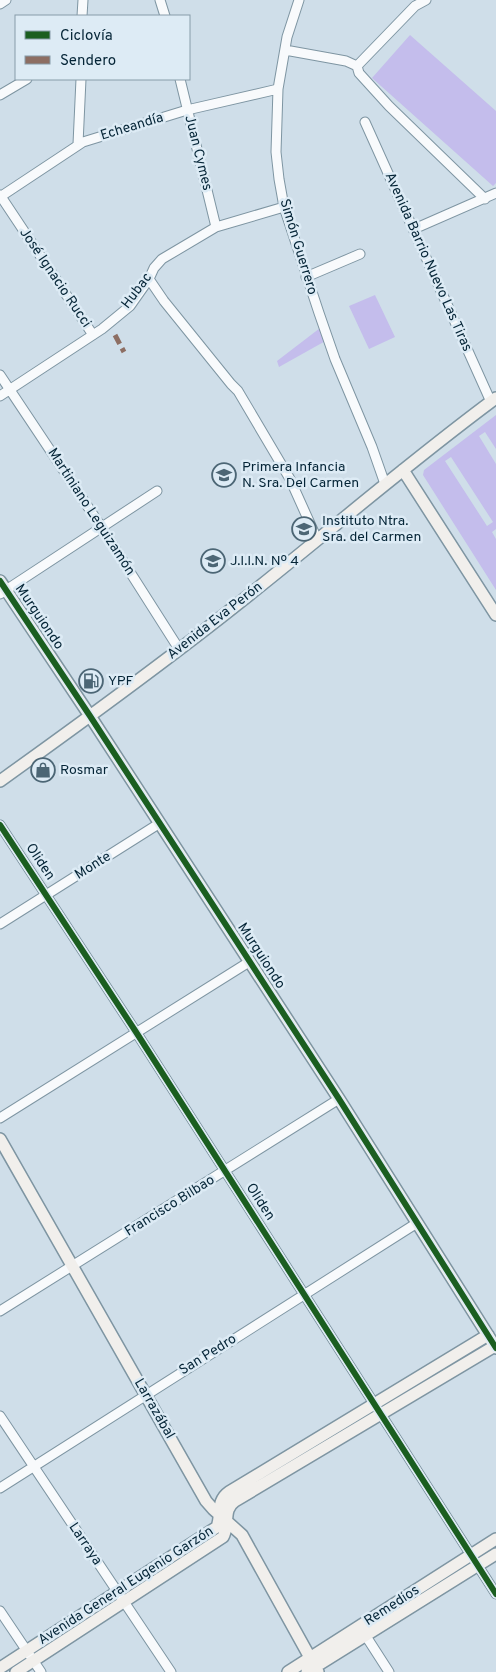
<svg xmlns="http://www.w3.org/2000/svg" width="496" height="1672" font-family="Overpass,sans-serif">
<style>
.green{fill:#c4bdec;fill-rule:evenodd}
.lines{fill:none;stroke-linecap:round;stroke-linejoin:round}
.street-casing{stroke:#7e95a2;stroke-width:11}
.secondary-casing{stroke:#7e95a2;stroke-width:14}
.street{stroke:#f8fafc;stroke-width:9}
.secondary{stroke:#f1efec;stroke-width:11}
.quiet{stroke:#8d6e63;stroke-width:5;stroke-dasharray:10 5;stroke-linecap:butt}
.cycleway-casing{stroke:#ddebf5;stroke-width:9}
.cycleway{stroke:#1b5e20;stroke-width:6}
.labels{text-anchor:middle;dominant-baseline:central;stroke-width:5;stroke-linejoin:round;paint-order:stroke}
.street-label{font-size:14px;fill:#052537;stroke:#ddebf5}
.poi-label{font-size:14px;fill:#052537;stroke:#ddebf5;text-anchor:start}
</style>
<rect width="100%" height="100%" fill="#cfdee9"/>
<path class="green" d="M410 35 496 111V183L493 186 372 78Z
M375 295 395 337 369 349 349 306Z
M324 325 329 339 279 367 277 361Z
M496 415V449L485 432 479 436 496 464V529L492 532 496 539V590L423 475 424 470ZM451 457 493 522 487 526 445 461Z"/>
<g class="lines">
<g class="street-casing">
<path id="street" d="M160 0 165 16
M299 0 287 37 278 89 276 152 279 179 284 207 319 313 335 359 372 447 385 484
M0 4 6 0
M82 16 83 0
M285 50 346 61 357 66
M357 66 359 73 389 106 485 199
M357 66 415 6 426 0
M180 79 216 227
M0 95 27 79
M365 122 491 402
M78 144 81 79
M0 195 93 335
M0 197 83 142 187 110 278 89
M414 229 496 193
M306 277 360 254
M149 279 164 301 231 384 238 391 290 479 317 539
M0 375 102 528 179 649
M0 396 102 329 130 306 149 279 154 268 162 259 216 227 284 207
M0 594 157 491
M0 825 136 1032 496 1594
M0 924 160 823
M0 1118 249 962
M0 1311 339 1099
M0 1416 171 1672
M0 1488 417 1223
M0 1611 41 1672
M362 1630 389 1672"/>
</g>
<g class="secondary-casing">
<path id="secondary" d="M403 470 496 615
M0 581 90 716 339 1099 496 1348
M0 781C81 723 161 665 239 603 325 535 408 463 496 398
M0 1139 206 1501 213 1509 242 1535 318 1672
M0 1668 217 1527C222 1514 216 1501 229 1492L488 1335
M16 1672 223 1537C230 1524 222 1510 235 1501L495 1346
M288 1672 496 1539
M307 1672 496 1554"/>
</g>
<use href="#street" class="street"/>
<use href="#secondary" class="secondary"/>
<path class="quiet" d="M115 335 124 352"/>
<g class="cycleway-casing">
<path id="cycleway" d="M0 581 90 716 339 1099 496 1348
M0 825 136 1032 496 1594"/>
</g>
<use href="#cycleway" class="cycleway"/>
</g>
<defs>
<g id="school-ring" transform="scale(1.25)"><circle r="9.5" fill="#ddebf5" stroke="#4c6675" stroke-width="1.5"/><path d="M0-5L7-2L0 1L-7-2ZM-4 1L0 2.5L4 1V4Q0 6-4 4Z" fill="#4c6675"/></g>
<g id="fuel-ring" transform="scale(1.25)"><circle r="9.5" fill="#ddebf5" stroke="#4c6675" stroke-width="1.5"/><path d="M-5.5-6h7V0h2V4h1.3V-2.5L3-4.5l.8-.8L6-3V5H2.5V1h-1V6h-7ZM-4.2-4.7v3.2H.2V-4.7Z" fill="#4c6675"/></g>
<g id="shop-ring" transform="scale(1.25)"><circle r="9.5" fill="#ddebf5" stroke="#4c6675" stroke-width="1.5"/><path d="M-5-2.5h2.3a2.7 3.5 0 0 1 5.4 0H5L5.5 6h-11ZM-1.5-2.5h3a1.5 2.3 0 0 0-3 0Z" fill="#4c6675"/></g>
</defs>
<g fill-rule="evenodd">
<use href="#school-ring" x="224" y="475"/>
<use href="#school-ring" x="304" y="529"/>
<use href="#school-ring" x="213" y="561"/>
<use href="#fuel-ring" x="91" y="681"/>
<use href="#shop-ring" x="43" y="770"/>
</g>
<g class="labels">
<g class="street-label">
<text transform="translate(132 127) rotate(-17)">Echeandía</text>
<text transform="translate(198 153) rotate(76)">Juan Cymes</text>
<text transform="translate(298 247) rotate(73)">Simón Guerrero</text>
<text transform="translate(428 262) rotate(66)">Avenida Barrio Nuevo Las Tiras</text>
<text transform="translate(55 278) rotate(56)">José Ignacio Rucci</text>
<text transform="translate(137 291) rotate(-53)">Hubac</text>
<text transform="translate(91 512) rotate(57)">Martiniano Leguizamón</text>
<text transform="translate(39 617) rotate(56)">Murguiondo</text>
<text transform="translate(215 621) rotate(-38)">Avenida Eva Perón</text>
<text transform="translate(40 862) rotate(56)">Oliden</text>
<text transform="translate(93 866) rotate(-32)">Monte</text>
<text transform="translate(261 956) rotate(57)">Murguiondo</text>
<text transform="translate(260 1202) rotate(57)">Oliden</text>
<text transform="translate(170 1206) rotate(-32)">Francisco Bilbao</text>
<text transform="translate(208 1355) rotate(-32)">San Pedro</text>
<text transform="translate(154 1409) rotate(60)">Larrazábal</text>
<text transform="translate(85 1544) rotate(56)">Larraya</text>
<text transform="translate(126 1586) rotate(-33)">Avenida General Eugenio Garzón</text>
<text transform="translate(392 1606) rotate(-33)">Remedios</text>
</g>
<g class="poi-label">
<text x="242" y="467">Primera Infancia<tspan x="242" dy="16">N. Sra. Del Carmen</tspan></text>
<text x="322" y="521">Instituto Ntra.<tspan x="322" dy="16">Sra. del Carmen</tspan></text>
<text x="230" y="561">J.I.I.N. Nº 4</text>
<text x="108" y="681">YPF</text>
<text x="60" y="770">Rosmar</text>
</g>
</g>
<rect x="15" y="15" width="175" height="65" fill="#ddebf5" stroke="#879ca9"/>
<rect x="25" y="31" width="25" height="8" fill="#1b5e20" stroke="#879ca9"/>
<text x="60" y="40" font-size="15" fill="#052537">Ciclovía</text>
<rect x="25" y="56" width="25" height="8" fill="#8d6e63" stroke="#879ca9"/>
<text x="60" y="65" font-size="15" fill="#052537">Sendero</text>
</svg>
